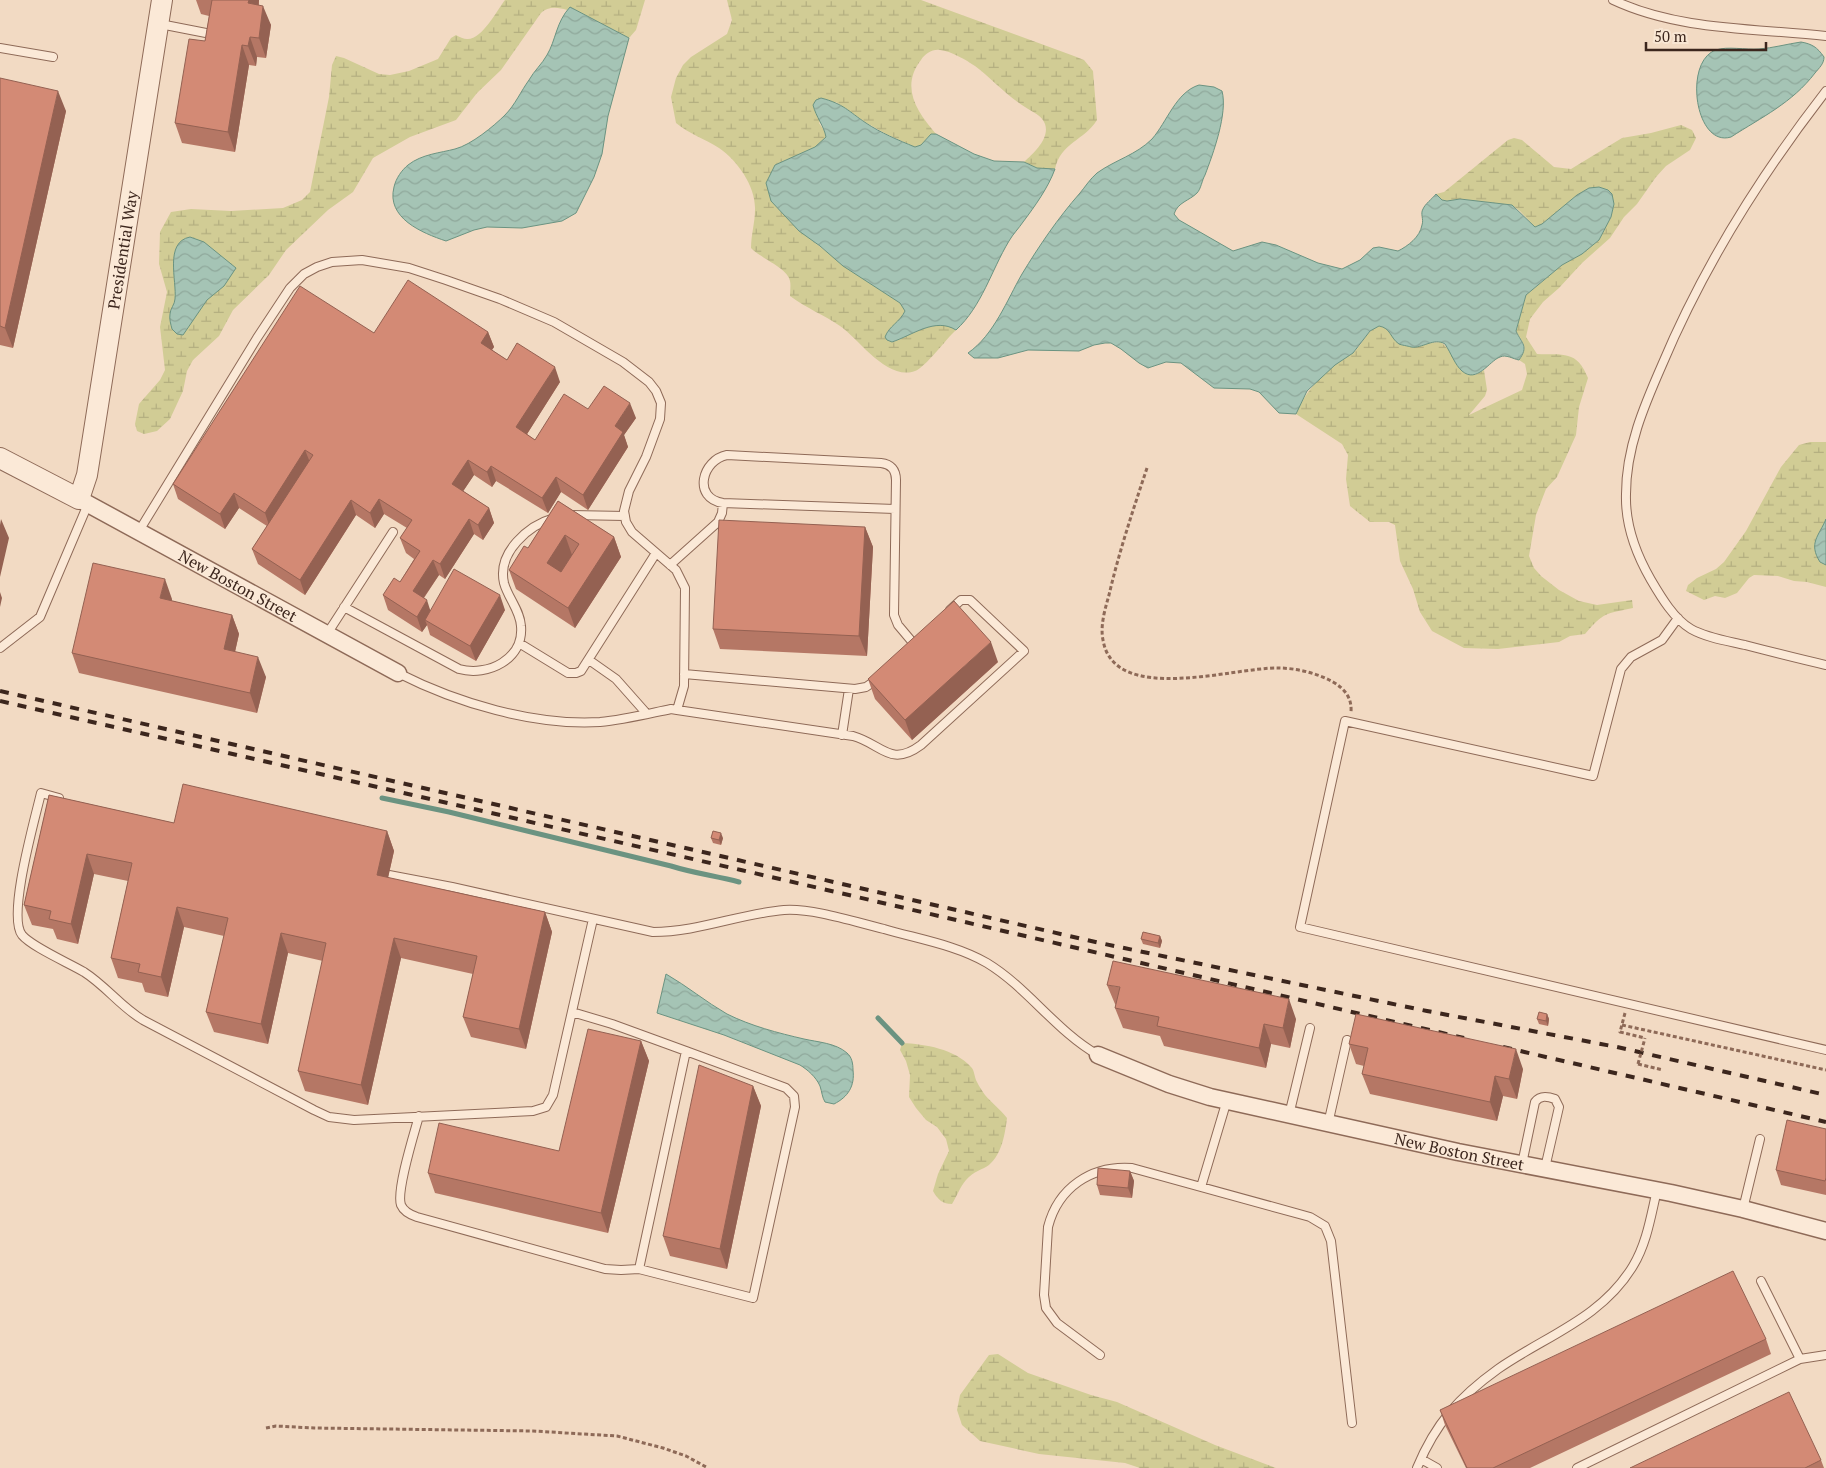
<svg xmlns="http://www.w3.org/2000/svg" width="1826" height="1468" font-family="'PT Serif',serif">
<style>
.wetland{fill:url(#wetland-marsh)}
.water{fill:url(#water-waves);stroke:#6b9381}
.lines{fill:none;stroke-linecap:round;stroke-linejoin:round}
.stream{stroke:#6b9381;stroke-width:5}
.service-casing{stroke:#8e6a58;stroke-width:10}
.minor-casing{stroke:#8e6a58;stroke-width:19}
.tertiary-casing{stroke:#8e6a58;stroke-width:22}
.path{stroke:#8e6a58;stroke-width:3;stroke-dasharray:4 2.5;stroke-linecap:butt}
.service{stroke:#fbe9d7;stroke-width:8}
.minor{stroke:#fbe9d7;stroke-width:16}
.tertiary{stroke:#fbe9d7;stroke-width:20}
.rail{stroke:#3c261d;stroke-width:4;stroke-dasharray:9 9;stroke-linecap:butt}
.path-bridge{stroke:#8e6a58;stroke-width:3;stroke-dasharray:4 2.5;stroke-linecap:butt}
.wall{fill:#b57765}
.shaded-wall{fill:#946152}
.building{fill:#d38a75;stroke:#946152;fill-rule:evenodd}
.labels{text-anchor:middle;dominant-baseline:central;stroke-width:5;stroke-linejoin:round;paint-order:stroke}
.street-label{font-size:16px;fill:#3c261d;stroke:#f8e6d3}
</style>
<defs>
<pattern id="wetland-marsh" width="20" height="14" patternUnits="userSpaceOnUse" patternTransform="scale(1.25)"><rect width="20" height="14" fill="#d1cc95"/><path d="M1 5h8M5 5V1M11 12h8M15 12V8" fill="none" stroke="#b4af80"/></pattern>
<pattern id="water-waves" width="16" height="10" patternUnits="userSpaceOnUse" patternTransform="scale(1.25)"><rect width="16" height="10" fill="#a5c4b5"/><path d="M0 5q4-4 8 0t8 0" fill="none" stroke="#8fa89b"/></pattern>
</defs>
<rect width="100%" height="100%" fill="#f2dac3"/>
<path class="wetland" d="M505,0H645L636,30L629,38L570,7L567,10C558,7 548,6 541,13L501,70L477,93L456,120L410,137L373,158L353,192L328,210L286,250L269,275L233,310L219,336L193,360L187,371L183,391L170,419L157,431L144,434L137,431L135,424L139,404L160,380L165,370L160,327L167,292L159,264L160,232L171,212L191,209L231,211L283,208L302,200L310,192L329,97L332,65L336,56L344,58L379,74L390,75L409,71L438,59L451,38L456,35C459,37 464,39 467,39C482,40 497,10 505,0Z
M727,0H921L1074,56L1084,60L1093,71L1097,120C1084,141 1061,142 1055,169L1037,168L1024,162C1034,153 1050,138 1045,124C1042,115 1032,112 1025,107C1006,95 992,79 975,66C966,60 951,51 940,50C932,49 925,54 921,60C900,87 917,112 936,134H931L921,145L915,147L886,134L865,122L836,102L819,123L825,132L826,137C815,152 792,157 775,165L771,201C809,243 853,272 900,303L905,311L900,319L887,332V340L892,342C913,335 935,317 956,330C946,339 925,368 915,371C887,381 860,340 840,326C824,315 806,308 790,296C790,292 791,285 790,281C788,268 760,258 751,248C751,235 755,222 755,210C756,187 738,161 719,148C705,139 689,134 676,123L671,97L676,78L683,65L691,57L727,34L732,20Z
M1681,125L1692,130L1696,138L1690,150L1666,166L1656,177L1637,204L1624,217L1610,238L1582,263L1559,288L1543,302L1530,319L1526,337L1537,354C1563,355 1577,350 1588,378L1579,407L1576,435L1557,477L1546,489L1536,515L1529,556L1534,568L1541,576L1559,590L1579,601L1597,605L1632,600L1633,608C1605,614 1604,612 1585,634L1570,636L1559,642L1498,649L1464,648L1432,631L1420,612L1413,589L1400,561L1395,525L1389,522H1370L1350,506L1346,479L1348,455L1342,444L1296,414C1304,394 1319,377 1336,364C1342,359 1350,356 1355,351C1363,343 1368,329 1379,326L1384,327L1394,337L1413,347L1426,343L1441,342L1475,375L1484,370L1487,390L1485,396L1469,415L1522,390L1527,374L1525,364L1519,360C1529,346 1523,344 1516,331L1526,295L1562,265L1582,254L1599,240L1611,217L1614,204L1589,188L1577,195L1542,224L1535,227L1520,211L1512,205L1460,199L1447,201L1442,200L1436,194L1444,192L1508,140L1514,138L1522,140L1554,167L1571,169L1622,138L1651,133Z
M1810,442H1826V587L1807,582L1794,581L1778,576L1754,575L1749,578L1737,593L1725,598L1715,596L1704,600L1686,591L1688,585L1697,578L1716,569L1724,562L1746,531L1781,467L1799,445Z
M902,1043C925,1044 955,1049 971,1067C975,1071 974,1077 977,1082C979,1086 982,1091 985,1095C992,1103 1000,1109 1007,1118C1005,1134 1002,1154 989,1165C982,1170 974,1171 966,1180C960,1187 957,1196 952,1204C943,1204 938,1200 933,1191L938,1174L949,1151L946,1139L937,1127L926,1120L916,1108L909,1097L910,1075L906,1061L900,1050Z
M998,1354L1028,1373L1091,1395L1117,1402L1215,1445L1276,1468H1140L1125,1463L1039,1454L980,1441L962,1425L957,1410L960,1395L989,1355Z"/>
<path class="water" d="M570,7L629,38L608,116L602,154L594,177L576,213L562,221L522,228L487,227L474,230L446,241C422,233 386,218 394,187C396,178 402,170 408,165C422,154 440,153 455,149C471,145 494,126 505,115C515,105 521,91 529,80C534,71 542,64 547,55C556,40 556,22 570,7Z
M1801,42C1812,44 1817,47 1824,57C1824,64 1819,68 1815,73C1792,103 1762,117 1731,137C1695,148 1683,61 1716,50C1727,46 1746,50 1759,49C1773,48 1787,44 1801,42Z
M1199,85L1214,87L1222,91C1228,113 1213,154 1205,175C1202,180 1201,189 1197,193C1189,201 1178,202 1174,214L1179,220L1233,251L1262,242L1276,245L1318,263L1342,269L1360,260L1373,248L1379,247L1398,251C1408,246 1420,237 1422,225C1424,219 1420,214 1423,209C1425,204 1432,199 1436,194L1442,200L1447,201L1460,199L1512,205L1535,227L1542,224L1577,195L1589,188L1599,187L1608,190L1612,194L1614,204L1611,217L1599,240L1582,254L1562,265L1526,295L1516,331C1522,344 1529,346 1519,360C1513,359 1506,354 1500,357C1489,361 1477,384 1462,371C1455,365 1451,353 1445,344C1434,337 1422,349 1411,347C1408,346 1401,345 1399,344C1390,338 1391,328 1379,326L1370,331L1353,353L1335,365L1307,391L1296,414L1279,413L1259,392L1250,389L1214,388L1181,363L1166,362L1148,368L1139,363L1121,349L1111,343H1105L1094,345L1079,351L1028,350L998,358H974L968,353C994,335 1007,300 1022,274C1039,246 1058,218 1080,193C1085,187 1090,179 1097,173C1115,160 1136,155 1152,139C1167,122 1176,92 1199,85Z
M821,98C844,104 848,111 866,123C881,133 898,140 915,147L921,145L931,134H936L974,154L994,161L1024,162L1037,168L1055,169C1048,188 1035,206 1023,222C1019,228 1013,234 1009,241C991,271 982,306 956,330C935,317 913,335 892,342L887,340L885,337C889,326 900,322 905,311L900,303L843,266L820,246L799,231L771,201L766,183L775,165L815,147L826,137C824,126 816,117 813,105L816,100Z
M190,237L204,242L236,268L224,286L207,300L183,335L177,334L172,329C171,325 169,319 170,314C170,309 175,304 175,299C177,281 164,242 190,237Z
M1826,519V565L1820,562C1808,543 1819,536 1826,519Z
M666,974C687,986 706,1002 727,1014C751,1026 778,1033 804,1039C817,1042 836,1043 847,1053C852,1057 853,1064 853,1070C855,1086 848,1097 834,1104L825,1102C822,1097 822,1092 820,1086C816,1077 808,1070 800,1065L724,1035L657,1013Z"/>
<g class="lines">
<path class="stream" d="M382,798L449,812L671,866C693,873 716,876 739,882
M878,1018L902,1043"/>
<g class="service-casing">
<path id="service" d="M1613,0C1679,31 1755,28 1826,36
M160,24L206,33
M0,48L53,57
M1826,91C1760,176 1704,265 1662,365C1644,406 1626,448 1626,494C1625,525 1636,554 1651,580C1661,597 1674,619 1691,629C1707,638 1728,641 1745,645C1772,652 1799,659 1826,665
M895,509L723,503C692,498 702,460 727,455L881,463C891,464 896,470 896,480L894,615L898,625L914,644
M571,515L625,516
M139,531L257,338L290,288L304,274L317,267L332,262L362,260L409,268L446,280L500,299L554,322L623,362L649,382L656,391L661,403L660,419L646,457L629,491L624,511L626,522L632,532L676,570L685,588L684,686L677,710
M670,565L718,522L722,513L723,503
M344,607L459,669C488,677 524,659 521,626C520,610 508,598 504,583C497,552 529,525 554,518
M1678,618L1662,640L1631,657L1621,669L1593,776L1345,721L1300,927L1826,1050
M327,634L393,532
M519,643L568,673H576L581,671L656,553
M0,648L40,617L88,504
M589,660L616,679L647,714
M398,673C457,703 534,726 600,722C624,720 647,714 671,709L677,710L853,736C882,744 890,768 921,745L1024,651L970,600H961L950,610
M684,674L855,689L866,687L876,680
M842,735L849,689
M59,798L41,793C35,819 7,916 22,935C32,947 69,963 84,972C106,986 121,1007 143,1020L314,1110L329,1117L354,1120L533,1111L546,1107L553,1095L593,919
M389,875L452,887L653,932C698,932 739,914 784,910C813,908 855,922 884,929C918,939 956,945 987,963C1028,988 1056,1031 1098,1055
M1289,1115L1310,1028
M419,1116C414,1134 396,1191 401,1205C404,1212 411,1215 417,1217L605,1269L621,1270L639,1269L686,1051L612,1024L572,1012
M1328,1124L1347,1040
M1522,1164L1535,1102C1540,1095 1547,1096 1555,1099L1559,1107L1545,1168
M1201,1187L1227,1100
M1743,1209L1760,1139
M639,1269L753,1298L795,1107L794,1096L786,1088L686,1051
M1761,1281L1800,1359L1826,1355
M1100,1355L1057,1323L1046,1308L1044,1295L1048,1227C1058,1188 1091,1165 1132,1168L1310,1217L1325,1226L1331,1241L1352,1423
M1421,1459L1437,1468
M1417,1468C1435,1424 1459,1397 1498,1369C1545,1336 1601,1319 1633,1266C1647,1243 1651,1215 1657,1190
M1577,1468L1800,1359"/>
</g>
<g class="minor-casing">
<g id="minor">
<path id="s1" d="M79,499L398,673"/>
<path id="s2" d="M1098,1055L1169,1084L1210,1097L1458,1152L1671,1193L1743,1209L1826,1231"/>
</g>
</g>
<g class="tertiary-casing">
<g id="tertiary">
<path id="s3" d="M0,458L79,499L87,475L162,0"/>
</g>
</g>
<path class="path" d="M1147,468C1133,510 1119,552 1109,595C1105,609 1100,626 1103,640C1114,706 1234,667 1278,668C1296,668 1317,673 1333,682C1345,689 1352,698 1351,712
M1625,1013L1620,1032L1645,1038
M1622,1025L1826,1070
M1638,1064L1663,1070
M266,1428L276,1426L314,1428L533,1431L617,1436L663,1448L686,1456L708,1468"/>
<use href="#service" class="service"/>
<use href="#minor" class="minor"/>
<use href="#tertiary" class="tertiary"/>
<path class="rail" d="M0,691L1100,943L1427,1011L1617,1047L1826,1095
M0,701L741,870L1464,1038
M1503,1047L1826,1122"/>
<path class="path-bridge" d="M1638,1064L1645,1038"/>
</g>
<path class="wall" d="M196,0H259V5L271,25L266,58L257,57L256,66L249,65L235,152L182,143L175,123L205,41L209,16L201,14Z
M0,78L66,111L13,348L0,345Z
M488,332L494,347L492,350L507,360L560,382L527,434L535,440L588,409L636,418L624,435L628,447L588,510L561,492L548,513L496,481L492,487L474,475L463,491L489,508L494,523L483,540L474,534L445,579L439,575L424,598L430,610H505L476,661L430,635L427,625L422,632L388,610L383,595L400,582L414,559L406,553L400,538L407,528L384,514L375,528L356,515L305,595L258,564L252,549L267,526L239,508L225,529L178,499L173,484L374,333Z
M558,501L614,537L621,557L575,628L516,589L509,570L528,548Z
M865,527L873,547L867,656L720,649L713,629Z
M172,599V601L232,615L239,634L235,652L266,677L257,713L79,673L72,653Z
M998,662L912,740L875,699L868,679Z
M49,795L174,823L387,831L394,851L388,878L545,912L552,932L526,1049L471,1037L463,1017L473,974L401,958L368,1105L305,1091L298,1071L323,961L288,953L268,1044L214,1032L206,1012L224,936L184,927L168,997L145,992L142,983L118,978L111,958L128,881L94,874L78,944L57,939L53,929L32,925L24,905Z
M711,838H723L721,845L713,843Z
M1160,936L1162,941L1160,948L1143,944L1141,939Z
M1107,985L1296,1019L1290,1048L1271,1044L1266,1068L1164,1046L1160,1036L1123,1028L1115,1008L1116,1005L1115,1004Z
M1547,1014L1549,1019L1548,1026L1539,1024L1537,1019Z
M641,1041L649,1061L608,1233L435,1193L428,1173L559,1151Z
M1349,1044L1523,1069L1517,1099L1503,1096L1497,1121L1370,1094L1362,1074L1364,1066L1356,1064Z
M753,1086L761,1106L727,1269L670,1256L663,1236Z
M1826,1129V1195L1781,1185L1776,1170Z
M1130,1171L1134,1181L1132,1198L1100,1195L1097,1185Z
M1766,1339L1771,1354L1530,1468H1466L1445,1425L1440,1410Z
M1821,1460L1824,1468H1630Z"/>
<path class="shaded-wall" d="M249,0H259L256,23L248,3Z
M263,6L271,25L266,58L259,38Z
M250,37L257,57L256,66L248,46Z
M242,45L249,65L235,152L228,132Z
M58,91L66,111L13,348L5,328Z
M488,332L494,347L486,358L481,343Z
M555,367L560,382L522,442L516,427Z
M630,403L636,418L624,435L628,447L588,510L583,495L615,426Z
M305,450L311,465L270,528L265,513Z
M468,460L474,475L458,499L452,484Z
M491,466L496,481L492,487L487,472Z
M556,477L561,492L548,513L542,498Z
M234,493L239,508L225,529L220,514Z
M379,499L384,514L375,528L370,513Z
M351,500L356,515L305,595L300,580Z
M489,508L494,523L483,540L478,525Z
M1,519L9,538L0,577V525Z
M469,519L474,534L445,579L440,564Z
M865,527L873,547L867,656L859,636Z
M565,535L572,555L554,583L547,563Z
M614,537L621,557L575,628L568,608Z
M433,560L439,575L418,606L413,591Z
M165,579L172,599L168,618L160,598Z
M0,592L2,598L0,607Z
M500,595L505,610L476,661L470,646Z
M427,600L432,616L425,620L427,625L422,632L417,617Z
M232,615L239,634L231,669L224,649Z
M991,642L998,662L912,740L905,720Z
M258,657L266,677L257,713L250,693Z
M387,831L394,851L384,895L377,875Z
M721,833L723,838L721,845L719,840Z
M87,854L94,874L78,944L71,924Z
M177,907L184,927L168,997L161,977Z
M545,912L552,932L526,1049L519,1029Z
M281,933L288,953L268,1044L261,1024Z
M1160,936L1162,941L1160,948L1158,943Z
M394,938L401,958L368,1105L361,1085Z
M1289,999L1296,1019L1290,1048L1283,1028Z
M1547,1014L1549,1019L1548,1026L1546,1021Z
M1264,1024L1271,1044L1266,1068L1259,1048Z
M641,1041L649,1061L608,1233L601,1213Z
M1516,1049L1523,1069L1517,1099L1509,1079Z
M1495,1076L1503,1096L1497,1121L1490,1102Z
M753,1086L761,1106L727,1269L720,1249Z
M1130,1171L1134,1181L1132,1198L1128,1188Z"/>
<path class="building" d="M212,0H249L248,3L263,6L259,38L250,37L248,46L242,45L228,132L175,123L189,39L205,41Z
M0,78L58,91L5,328L0,326Z
M408,280L488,332L481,343L507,360L517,343L555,367L516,427L535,440L564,394L588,409L604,386L630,403L615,426L623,432L583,495L556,477L542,498L491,466L487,472L468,460L452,484L489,508L478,525L469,519L440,564L433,560L413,591L427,600L417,617L383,595L394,578L400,582L420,551L400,538L412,520L379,499L370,513L351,500L300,580L252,549L313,455L305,450L265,513L234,493L220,514L173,484L300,286L374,333Z
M558,501L614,537L568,608L509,570L524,546L528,548ZM565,535L579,544L561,572L547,563Z
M719,520L865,527L859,636L713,629Z
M93,563L165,579L160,598L232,615L224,649L258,657L250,693L72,653Z
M454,569L500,595L470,646L425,620Z
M954,601L991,642L905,720L868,679Z
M183,784L387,831L377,875L545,912L519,1029L463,1017L477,956L394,938L361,1085L298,1071L326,943L281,933L261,1024L206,1012L228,918L177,907L161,977L138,972L140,964L111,958L132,863L87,854L71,924L49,919L51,911L24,905L49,795L174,823Z
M713,831L721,833L719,840L711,838Z
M1143,932L1160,936L1158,943L1141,939Z
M1113,961L1289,999L1283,1028L1264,1024L1259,1048L1157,1026L1159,1017L1115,1008L1120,987L1107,985Z
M1539,1012L1547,1014L1546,1021L1537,1019Z
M1356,1014L1516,1049L1509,1079L1495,1076L1490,1102L1362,1074L1368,1048L1349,1044Z
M588,1029L641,1041L601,1213L428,1173L439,1123L559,1151Z
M699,1065L753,1086L720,1249L663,1236Z
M1787,1120L1826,1129V1178L1825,1181L1776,1170Z
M1098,1168L1130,1171L1128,1188L1097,1185Z
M1733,1271L1766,1339L1493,1468H1467L1440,1410Z
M1789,1392L1821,1460L1805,1468H1630Z"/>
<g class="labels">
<g class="street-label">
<text stroke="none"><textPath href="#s3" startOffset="342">Presidential Way</textPath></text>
<text stroke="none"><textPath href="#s1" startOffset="181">New Boston Street</textPath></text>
<text stroke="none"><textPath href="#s2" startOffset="375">New Boston Street</textPath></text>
</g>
</g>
<path d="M1646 42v8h120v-8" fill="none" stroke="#3c261d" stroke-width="2.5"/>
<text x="1654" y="42" font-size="15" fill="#3c261d" stroke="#f8e6d3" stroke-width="4" paint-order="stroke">50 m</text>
</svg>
